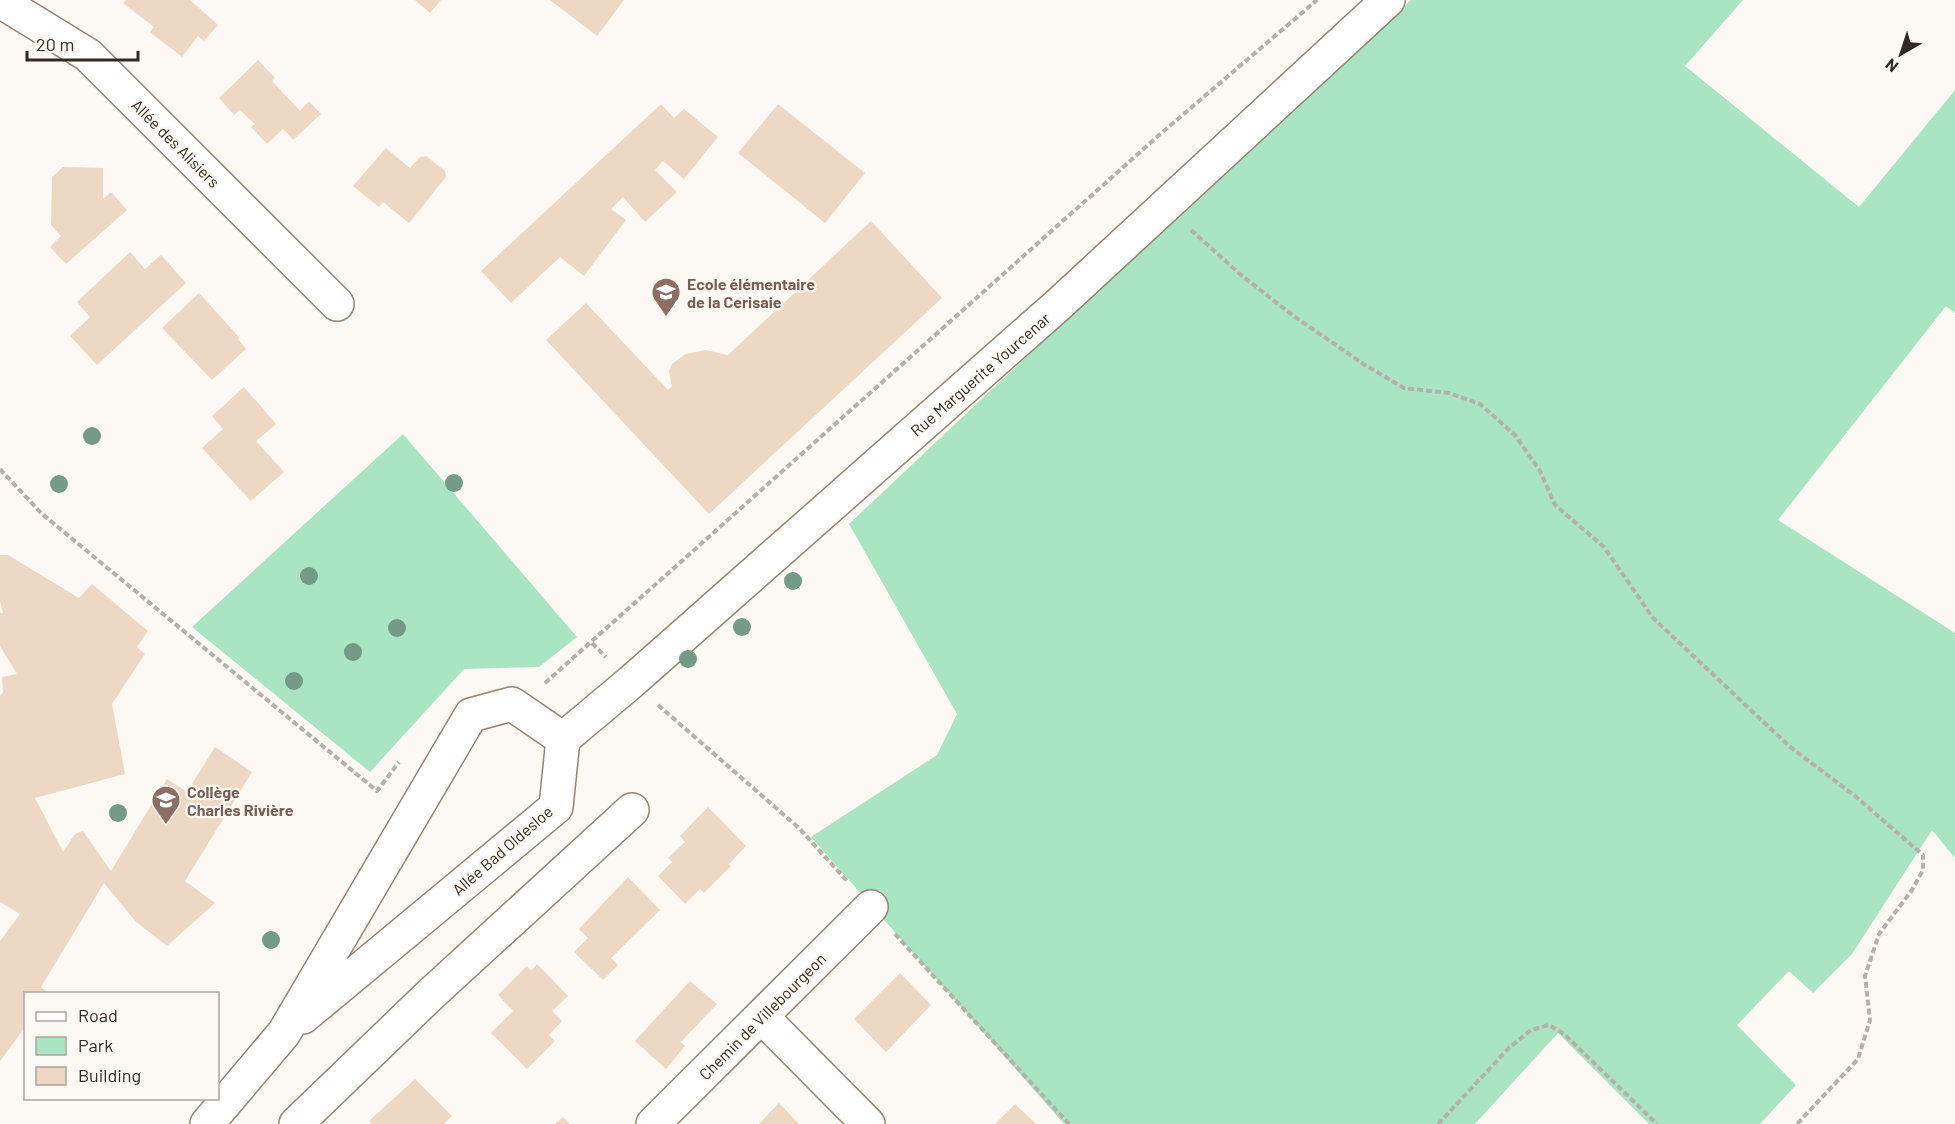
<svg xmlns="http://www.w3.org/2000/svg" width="1955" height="1124" font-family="Barlow,sans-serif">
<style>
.green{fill:#a9e5c3}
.building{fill:#edd9c3}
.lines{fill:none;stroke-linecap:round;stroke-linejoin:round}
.minor-casing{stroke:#968470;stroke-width:36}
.path{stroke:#b6b0aa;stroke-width:4;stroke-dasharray:6 3;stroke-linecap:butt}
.minor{stroke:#fff;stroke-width:33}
.tree{fill:#749a88}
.labels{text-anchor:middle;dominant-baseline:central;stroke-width:4.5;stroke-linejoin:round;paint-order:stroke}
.street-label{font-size:16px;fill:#322a22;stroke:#fcf8f3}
.education-label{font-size:16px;font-weight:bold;fill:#785e54;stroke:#fcf8f3;text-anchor:start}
</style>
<rect width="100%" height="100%" fill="#fcf8f3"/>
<path class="green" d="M1411,0H1743L1685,66L1859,207L1955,90V313L1946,306L1778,520L1955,633V858L1932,830L1852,954L1813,993L1789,971L1737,1025L1796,1085L1760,1124H1649L1558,1033L1475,1124H1064L811,837L937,755L957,714L849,524L1112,276Z
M403,434L577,637L539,667L464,669L370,772L192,627Z"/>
<path class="building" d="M126,0H190L218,25L204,41L198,36L182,57L150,32L154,27L123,3Z
M415,0H441L430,13Z
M550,0H624L597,36Z
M258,60L275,78L272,81L300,111L309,101L321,114L293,140L283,129L267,144L251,127L255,124L240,110L234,115L219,98Z
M661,104L674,118L684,109L718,137L684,179L663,161L655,170L677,192L645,222L623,197L611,209L626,220L584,276L560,257L511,303L481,271Z
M778,104L865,173L825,223L738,153Z
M386,148L410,168L420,157L426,156L445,171L446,177L409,223L383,202L379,207L353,186Z
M63,167L103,168V199L111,192L127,210L66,264L50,247L61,236L51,225L52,177Z
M871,221L942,298L709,514L546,340L586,303L668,390L672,386L669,371L672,364L686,354L705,350L728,355Z
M130,252L145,269L161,255L186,283L97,365L70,336L90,317L77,302Z
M199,293L239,337L238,339L246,349L212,380L162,328Z
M244,387L276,424L256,441L284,472L251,501L202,448L223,429L212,416Z
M0,555H8L79,598L92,584L148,631L137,647L145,654L112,704L125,774L35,798L63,852L75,834L83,831L111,871L167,779L187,792L215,747L252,772L185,881L215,903L167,946L136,922L104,883L41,987L49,994H26V1026L0,1061V941L20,914L0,902V696L3,692L2,677L17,674L0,646V613H3L0,601Z
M708,807L746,846L729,864L731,866L704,893L700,889L685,904L658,876L672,862L668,858L685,842L680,836Z
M628,877L660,910L611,958L618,965L603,980L574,952L588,938L579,929Z
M537,964L568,996L552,1011L562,1021L549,1035L555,1041L527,1069L491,1033L513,1011L498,995L527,966L531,971Z
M900,973L931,1005L886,1052L854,1019Z
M690,981L717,1004L681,1042L685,1046L666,1069L635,1041Z
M415,1079L452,1116L444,1124H372L369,1121Z
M779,1103L799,1124H759Z
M1015,1104L1036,1124H995Z
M563,1117L570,1124H555Z"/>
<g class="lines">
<g class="minor-casing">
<path id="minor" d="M0,1L88,55L337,304
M563,739L631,682L1058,305L1388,0
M303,1017L556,807L563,739
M762,1017L868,1124
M207,1124L284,1033L471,715L512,704L563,739
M296,1124L431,994L632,810
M653,1124L871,907"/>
</g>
<path class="path" d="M1191,230L1241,275L1295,317L1365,365L1404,388L1449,393L1480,404L1515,435L1540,471L1555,505L1604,547L1653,618L1789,746L1855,796L1923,855V870L1912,890L1879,934L1865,976L1870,1020L1858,1059L1797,1124
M0,469L41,513L377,791L399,762
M592,643L606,657
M545,683L1158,136L1317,0
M658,705L799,828L848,882
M895,934L1069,1124
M1438,1124L1509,1048L1531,1030L1549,1025L1564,1034L1657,1124"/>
<use href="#minor" class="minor"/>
</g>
<g class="tree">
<circle cx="92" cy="436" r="9"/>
<circle cx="454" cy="483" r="9"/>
<circle cx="59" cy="484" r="9"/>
<circle cx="309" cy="576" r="9"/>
<circle cx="793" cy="581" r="9"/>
<circle cx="742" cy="627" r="9"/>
<circle cx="397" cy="628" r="9"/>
<circle cx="353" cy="652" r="9"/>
<circle cx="688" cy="659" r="9"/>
<circle cx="294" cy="681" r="9"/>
<circle cx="118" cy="813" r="9"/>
<circle cx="271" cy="940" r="9"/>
</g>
<defs>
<g id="school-pin" transform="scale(1.5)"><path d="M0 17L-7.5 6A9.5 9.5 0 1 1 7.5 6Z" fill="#8d6e63" stroke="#fcf8f3"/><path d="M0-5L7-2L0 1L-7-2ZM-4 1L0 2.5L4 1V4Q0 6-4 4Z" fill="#fff"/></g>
</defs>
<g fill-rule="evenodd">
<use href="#school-pin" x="666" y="292"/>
<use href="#school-pin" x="166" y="800"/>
</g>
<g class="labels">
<g class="street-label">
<text transform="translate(176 143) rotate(45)">Allée des Alisiers</text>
<text transform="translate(980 374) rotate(-41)">Rue Marguerite Yourcenar</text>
<text transform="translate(502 850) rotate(-41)">Allée Bad Oldesloe</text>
<text transform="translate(762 1016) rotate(-45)">Chemin de Villebourgeon</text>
</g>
<g class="education-label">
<text x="687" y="283">Ecole élémentaire<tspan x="687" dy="18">de la Cerisaie</tspan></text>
<text x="187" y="791">Collège<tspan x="187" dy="18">Charles Rivière</tspan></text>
</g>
</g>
<rect x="24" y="992" width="195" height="108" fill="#fcf8f3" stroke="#aba69f" stroke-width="1.5"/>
<rect x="36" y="1012" width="30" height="9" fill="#ffffff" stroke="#aba69f" stroke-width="1.5"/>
<text x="78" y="1022" font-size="18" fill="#322a22">Road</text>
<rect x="36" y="1037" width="30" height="18" fill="#a9e5c3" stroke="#aba69f" stroke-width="1.5"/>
<text x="78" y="1052" font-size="18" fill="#322a22">Park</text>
<rect x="36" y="1067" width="30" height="18" fill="#edd9c3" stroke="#aba69f" stroke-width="1.5"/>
<text x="78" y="1082" font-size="18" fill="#322a22">Building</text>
<g transform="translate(1901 54) rotate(219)" stroke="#fcf8f3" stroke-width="4.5" paint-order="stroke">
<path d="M0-4.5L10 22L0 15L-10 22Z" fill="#322a22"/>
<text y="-9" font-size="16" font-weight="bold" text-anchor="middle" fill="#322a22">N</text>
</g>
<path d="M27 51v9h111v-9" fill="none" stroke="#322a22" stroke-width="3"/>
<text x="36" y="51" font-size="18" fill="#322a22" stroke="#fcf8f3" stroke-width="4.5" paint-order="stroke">20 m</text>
</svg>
